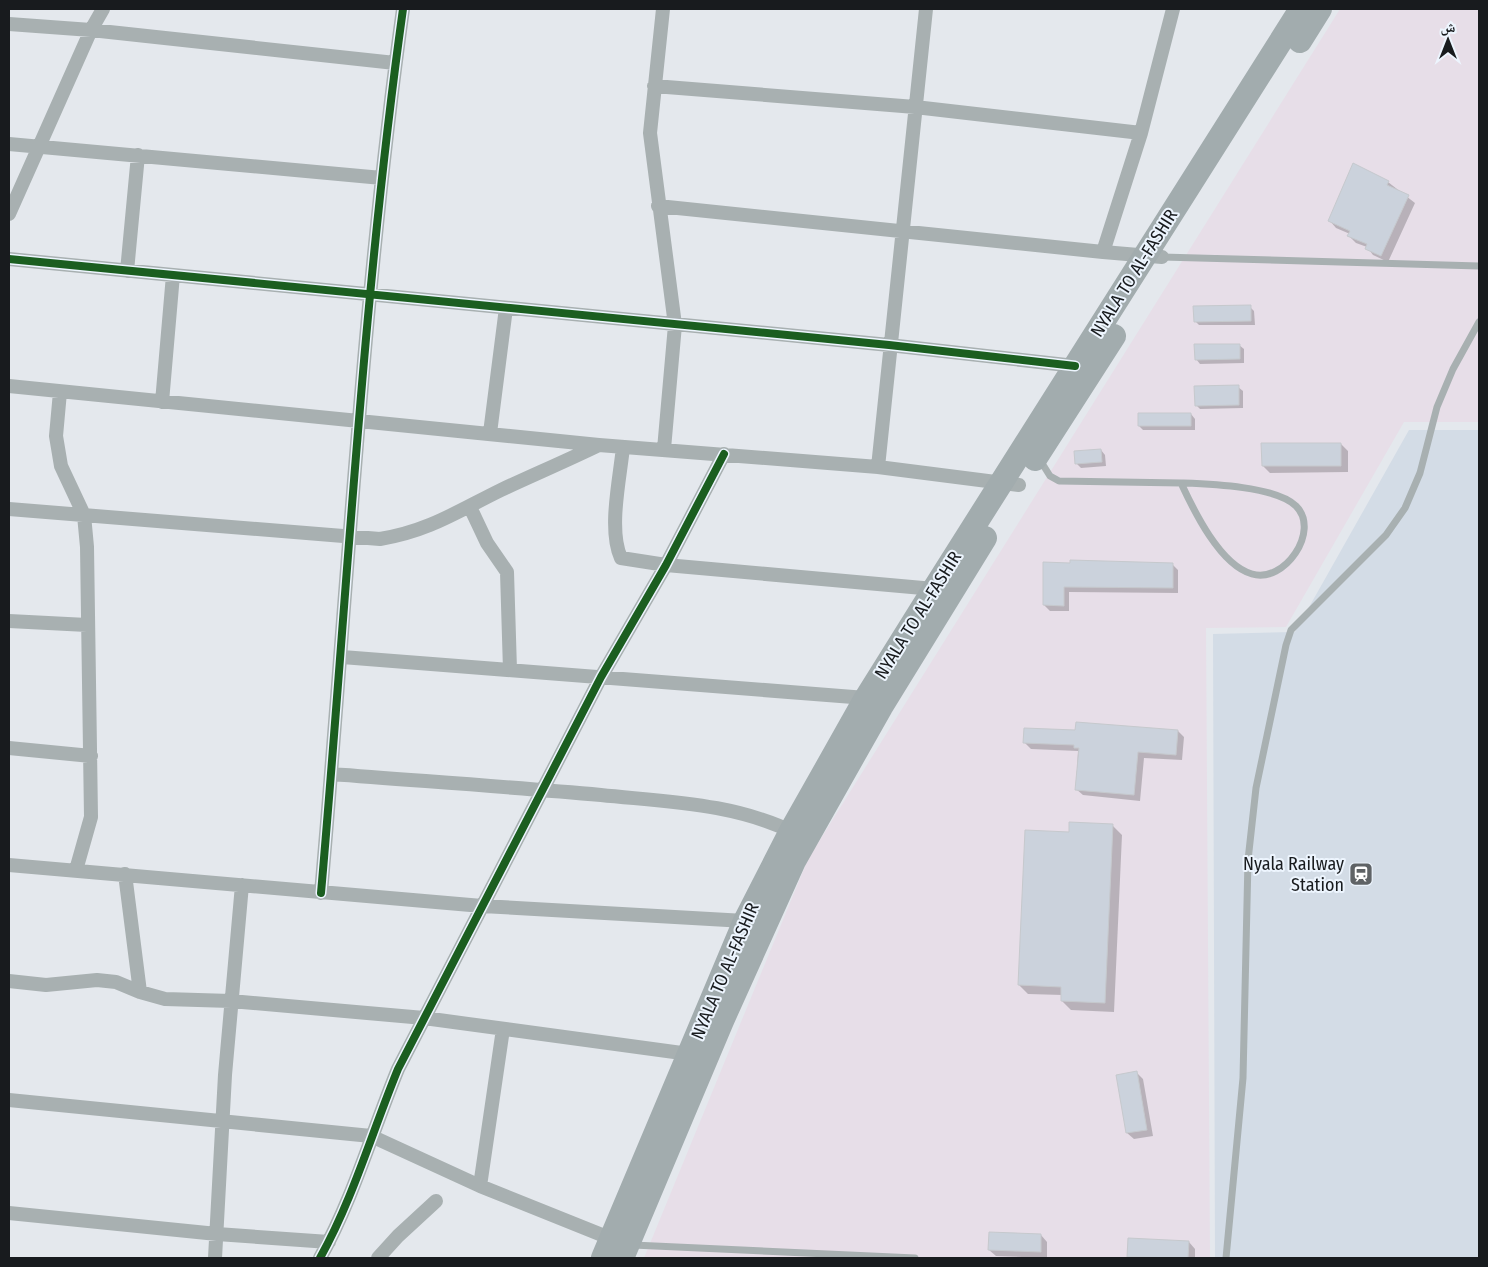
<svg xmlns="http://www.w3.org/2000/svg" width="1488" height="1267" font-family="'Fira Sans Condensed','Noto Naskh Arabic',sans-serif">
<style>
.industrial{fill:#e7dee8}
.built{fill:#d3dce6}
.shadow{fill:#0003}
.building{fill:#cbd2dc;stroke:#c6c9cd}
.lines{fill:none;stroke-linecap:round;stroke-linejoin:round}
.lane{stroke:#a8b0b1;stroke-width:7}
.street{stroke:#a8b0b1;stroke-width:14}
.highway{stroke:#a2acae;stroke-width:24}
.cycleway-casing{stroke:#edf5fe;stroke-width:11}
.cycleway{stroke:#1b5e20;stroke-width:8}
.labels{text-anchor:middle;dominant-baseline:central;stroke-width:4;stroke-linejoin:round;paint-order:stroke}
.street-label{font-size:18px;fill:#181b1e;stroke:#edf5fe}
.poi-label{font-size:18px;fill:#181b1e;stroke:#edf5fe;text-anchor:end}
</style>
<rect width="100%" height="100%" fill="#e4e8ed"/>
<path class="industrial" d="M1340,9H1479V422H1404L1286,627L1206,628L1210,1258H644L808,859Z"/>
<path class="built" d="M1409,430H1479V1258H1215L1213,634L1295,632Z"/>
<path class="shadow" d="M1388,182L1415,203L1388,262L1373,255L1367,247L1356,243L1349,236L1350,234L1336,228L1330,221Z
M1250,307L1254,311L1255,325H1199L1195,321Z
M1239,345L1244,349V363L1200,364L1196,359Z
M1238,387L1243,391V408L1200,409L1196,405Z
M1191,414L1195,419V430H1143L1139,426Z
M1341,444L1348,451V472L1270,473L1263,466Z
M1101,450L1105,455L1106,466L1081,468L1077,464Z
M1045,564H1172L1178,570V593L1069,592V611H1050L1044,605Z
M1077,731H1178L1184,737L1182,760L1144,758L1140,801L1083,795L1076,789L1078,751L1031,749L1024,742Z
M1113,826L1122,835L1114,1012L1071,1010L1062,1001V995L1028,994L1019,985L1070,834Z
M1136,1072L1143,1079L1153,1136L1134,1139L1127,1133Z
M1041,1235L1047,1242V1258L996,1256L989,1250Z
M1189,1242L1195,1249V1258L1128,1257Z"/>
<path class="building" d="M1353,163L1389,181L1387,185L1409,195L1381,256L1365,249L1367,244L1347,236L1350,231L1328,221Z
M1251,305V321L1194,322L1193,306Z
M1194,344H1240V359L1195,360Z
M1239,385V405L1195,406L1194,386Z
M1138,413H1191V426H1138Z
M1261,443H1341V466H1262Z
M1101,449L1102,462L1075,464L1074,451Z
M1070,560L1173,563V588L1064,587V606L1043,605V562L1070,563Z
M1076,722L1178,730L1176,755L1138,752L1134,795L1075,790L1079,748H1074V745L1023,743L1024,728L1075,730Z
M1069,822L1113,824L1105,1003L1061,1001V987L1018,985L1025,830L1069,832Z
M1137,1071L1147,1130L1126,1133L1116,1075Z
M989,1232L1041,1234V1252L988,1250Z
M1128,1238L1189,1241L1188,1258L1127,1257Z"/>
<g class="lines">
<path class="lane" d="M1162,257L1479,266
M1040,460L1050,476L1059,481L1181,483
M1181,483C1208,484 1276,486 1296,506C1321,531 1284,584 1252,574C1220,565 1194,511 1181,483Z
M633,1245L915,1258
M1226,1258L1243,1078L1248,860L1256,788L1286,645L1291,630L1386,535L1405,508L1420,473L1437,407L1453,369L1479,322"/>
<path class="street" d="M663,9L650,133L675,325L664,449
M9,24L91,30L395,63
M654,86L915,107L1141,133
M9,144L382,178
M658,206L1103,252
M9,214L91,30L103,9
M1162,257L1103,252L1141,133L1173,9
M9,259L889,345L1075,366
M127,271L138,155
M9,386L599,445L878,467L1019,485
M60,392L56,436L61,466L84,515L87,547L91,817L76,870
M162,402L173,275
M490,433L506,308
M623,447C620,478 608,530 621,558L666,565L934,589
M878,467L926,9
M470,507L487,543L507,572L510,670
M9,509L380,539C429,531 458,511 501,490C533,475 566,461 599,445
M9,621L87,625
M342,657L866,698
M9,748L91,756
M332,774C421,781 511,787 601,795C668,802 735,803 797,834
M9,865L482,906L745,921
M125,874L140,992
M321,893C347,598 362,302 403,9
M9,981L46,985L97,980L116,982L140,992L165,999L231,1001L424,1018L689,1054
M9,1100L371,1136L480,1186L617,1241
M480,1186L503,1029
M9,1213L217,1234L329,1242
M215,1258L225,1075L242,885
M320,1258C353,1199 372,1132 398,1069L601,677L666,565L724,454
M378,1258L398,1236L436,1201"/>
<path class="highway" d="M1300,41L1320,9
M1035,459L1114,336
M603,1258L745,921L791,831L866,698L934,589L1301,9
M622,1258L722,1021L794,861L881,707L985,538"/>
<g class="cycleway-casing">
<path id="cycleway" d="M9,259L889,345L1075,366
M321,893C347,598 362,302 403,9
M320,1258C353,1199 372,1132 398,1069L601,677L666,565L724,454"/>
</g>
<use href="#cycleway" class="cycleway"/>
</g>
<defs>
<g id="station-square" transform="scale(1.25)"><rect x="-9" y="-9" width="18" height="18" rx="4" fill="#5f6366" stroke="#edf5fe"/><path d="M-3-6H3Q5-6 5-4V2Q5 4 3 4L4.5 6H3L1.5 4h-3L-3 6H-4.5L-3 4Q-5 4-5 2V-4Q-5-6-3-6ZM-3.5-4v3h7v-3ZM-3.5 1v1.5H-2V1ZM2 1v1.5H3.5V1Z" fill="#fff"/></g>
</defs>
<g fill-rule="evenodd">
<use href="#station-square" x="1361" y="874"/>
</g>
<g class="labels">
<g class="street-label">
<text transform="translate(1134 273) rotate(-58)">NYALA TO AL-FASHIR</text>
<text transform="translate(918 615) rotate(-58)">NYALA TO AL-FASHIR</text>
<text transform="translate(725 971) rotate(-67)">NYALA TO AL-FASHIR</text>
</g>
<g class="poi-label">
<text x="1344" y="864">Nyala Railway<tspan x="1344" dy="21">Station</tspan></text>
</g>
</g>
<rect width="1488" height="1267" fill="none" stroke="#181b1e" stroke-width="20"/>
<g transform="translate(1448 40)" stroke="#edf5fe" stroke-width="4" paint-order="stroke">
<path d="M0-4L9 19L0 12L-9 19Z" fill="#181b1e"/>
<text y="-8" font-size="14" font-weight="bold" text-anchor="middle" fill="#181b1e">ش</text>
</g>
</svg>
